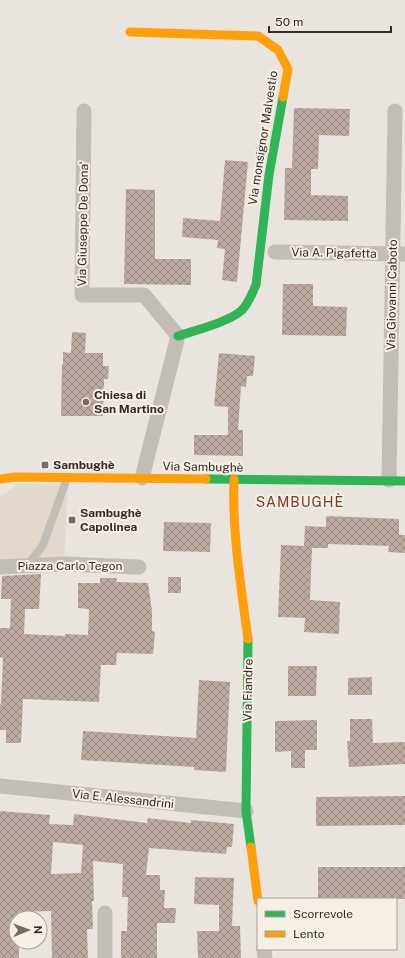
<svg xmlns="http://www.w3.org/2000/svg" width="405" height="958" font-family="'Public Sans',sans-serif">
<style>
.plaza{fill:#e3d8cc}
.building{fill:url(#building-cross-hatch);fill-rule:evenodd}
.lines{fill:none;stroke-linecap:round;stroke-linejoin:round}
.lane{stroke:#c3bdb8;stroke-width:8}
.street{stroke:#c3bdb8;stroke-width:15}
.fast{stroke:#30b455;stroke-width:9}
.slow{stroke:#ff9f0a;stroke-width:9}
.poi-dot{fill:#726c67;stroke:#f6efe6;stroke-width:1.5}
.labels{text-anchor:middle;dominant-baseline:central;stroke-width:4;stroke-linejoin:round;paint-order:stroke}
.street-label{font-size:12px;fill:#322b27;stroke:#f6efe6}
.poi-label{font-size:12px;font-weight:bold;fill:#322b27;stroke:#f6efe6;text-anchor:start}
.quarter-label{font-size:14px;letter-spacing:1px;fill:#783c29;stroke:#f6efe6}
</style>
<defs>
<pattern id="building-cross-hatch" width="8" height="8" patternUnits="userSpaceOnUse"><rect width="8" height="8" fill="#bcaaa2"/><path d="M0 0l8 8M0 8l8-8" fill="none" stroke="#998b84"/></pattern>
</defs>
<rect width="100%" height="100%" fill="#eae4de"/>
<path class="plaza" d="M19,484L68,485L64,564L0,567V496Z"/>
<path class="building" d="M294,108L350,109L349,136L319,135L318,169H311V195L348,196V221L284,220L285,168H292Z
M225,160L248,162L237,282L222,280L225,249L217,248L218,240L182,237L183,218L220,221Z
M126,189L155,190V259H191V285L124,284Z
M283,284H313V306L347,307L346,336L282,335Z
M72,332L86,333L85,353H103V366H109L108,379H104L103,416H61L62,364H63V352L71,353Z
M219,353L255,356L253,376H247L246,387L241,386L238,430H243V456L194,455V435H228V407L214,406Z
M326,516L399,519V535H405V553L388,552L389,546L328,544V548H312L310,600L340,602L339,634L304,632L305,618L278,617L281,545L304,546L305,526L326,527Z
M164,522L211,523L210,552L163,551Z
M41,574L39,609H25L24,634L65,636V634L88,635L89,609L78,608V583H100V578H117L116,582L148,583L152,611V631L155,632L153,654L117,653L116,665H101L99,702L23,699L21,743H6V730H0V704L1,705L3,658L0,657V628H10L11,599H1L2,576Z
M168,577H181V593H168Z
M288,666H317L316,696H288Z
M372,677V695H348V678Z
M199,680L230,682L226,772L194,770V767L81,760L83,731L196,738Z
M350,719H372L373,743L405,742V764L349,767L347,741H350Z
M317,720V750H305V768H291V751L275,752V721Z
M405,796V825L316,826V797Z
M0,811L50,815L49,824L73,825L74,814L147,823L148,818L191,823V820L234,824L232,847H227L226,854L149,848L146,875H160V890H165L164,908H176L175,923H157V958H121V931H127L128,897H122L123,864L93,861L94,901H92L93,929H87L88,958H52L51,911L19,912V918H16V942H19V958H0ZM53,842L83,845L81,873L51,874Z
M318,867H405V899H318Z
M195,877L234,878L232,926H240L241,958H198L197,931H219V905L194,904Z"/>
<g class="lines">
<path class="lane" d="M27,566L43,545L67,478"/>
<path class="street" d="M84,111L82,295H144L178,336L142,478
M275,252L405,254
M389,480L395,111
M0,567L64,564L139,567
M0,786L246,811
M264,949L265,958
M105,958V913"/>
<path class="fast" d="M178,336C196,330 229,322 242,310C249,303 252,293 256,285L269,175L283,97
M206,479L405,481
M248,639L246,811L251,847"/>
<path class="slow" d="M130,32L258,36L278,50L288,69L283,97
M0,479L15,477L206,479
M234,479C232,533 241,586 248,639
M251,847L258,901"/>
</g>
<g class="poi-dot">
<circle cx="86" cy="402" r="4"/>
<rect x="41" y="461" width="8" height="8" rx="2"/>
<rect x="68" y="516" width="8" height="8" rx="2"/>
</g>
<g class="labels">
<g class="street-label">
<text transform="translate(263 138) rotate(-81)">Via monsignor Malvestio</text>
<text transform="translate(83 224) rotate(-89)">Via Giuseppe De Dona'</text>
<text transform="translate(334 253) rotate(1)">Via A. Pigafetta</text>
<text transform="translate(392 295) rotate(-89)">Via Giovanni Caboto</text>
<text transform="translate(203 467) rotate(1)">Via Sambughè</text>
<text x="70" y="566">Piazza Carlo Tegon</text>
<text transform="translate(248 690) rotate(-89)">Via Fiandre</text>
<text transform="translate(123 799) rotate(6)">Via E. Alessandrini</text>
</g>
<g class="poi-label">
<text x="94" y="395">Chiesa di<tspan x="94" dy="14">San Martino</tspan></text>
<text x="53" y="465">Sambughè</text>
<text x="80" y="513">Sambughè<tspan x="80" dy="14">Capolinea</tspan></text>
</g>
<g class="quarter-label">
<text x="300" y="502">SAMBUGHÈ</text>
</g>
</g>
<rect x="257" y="898" width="140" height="52" fill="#f6efe6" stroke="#a8a19a"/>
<rect x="265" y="911" width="20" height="6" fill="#30b455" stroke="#a8a19a"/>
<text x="293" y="918" font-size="12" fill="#322b27">Scorrevole</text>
<rect x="265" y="931" width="20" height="6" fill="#ff9f0a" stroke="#a8a19a"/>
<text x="293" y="938" font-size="12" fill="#322b27">Lento</text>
<g transform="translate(28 930) rotate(89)"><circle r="19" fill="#f6efe6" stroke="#a8a19a"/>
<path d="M0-3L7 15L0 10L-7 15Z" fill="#726c67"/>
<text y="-6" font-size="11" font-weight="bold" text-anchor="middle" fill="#322b27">N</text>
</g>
<path d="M269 26v6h122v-6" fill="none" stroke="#322b27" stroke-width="2"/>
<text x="275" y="26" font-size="12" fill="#322b27" stroke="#f6efe6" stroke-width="3" paint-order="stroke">50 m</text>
</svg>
